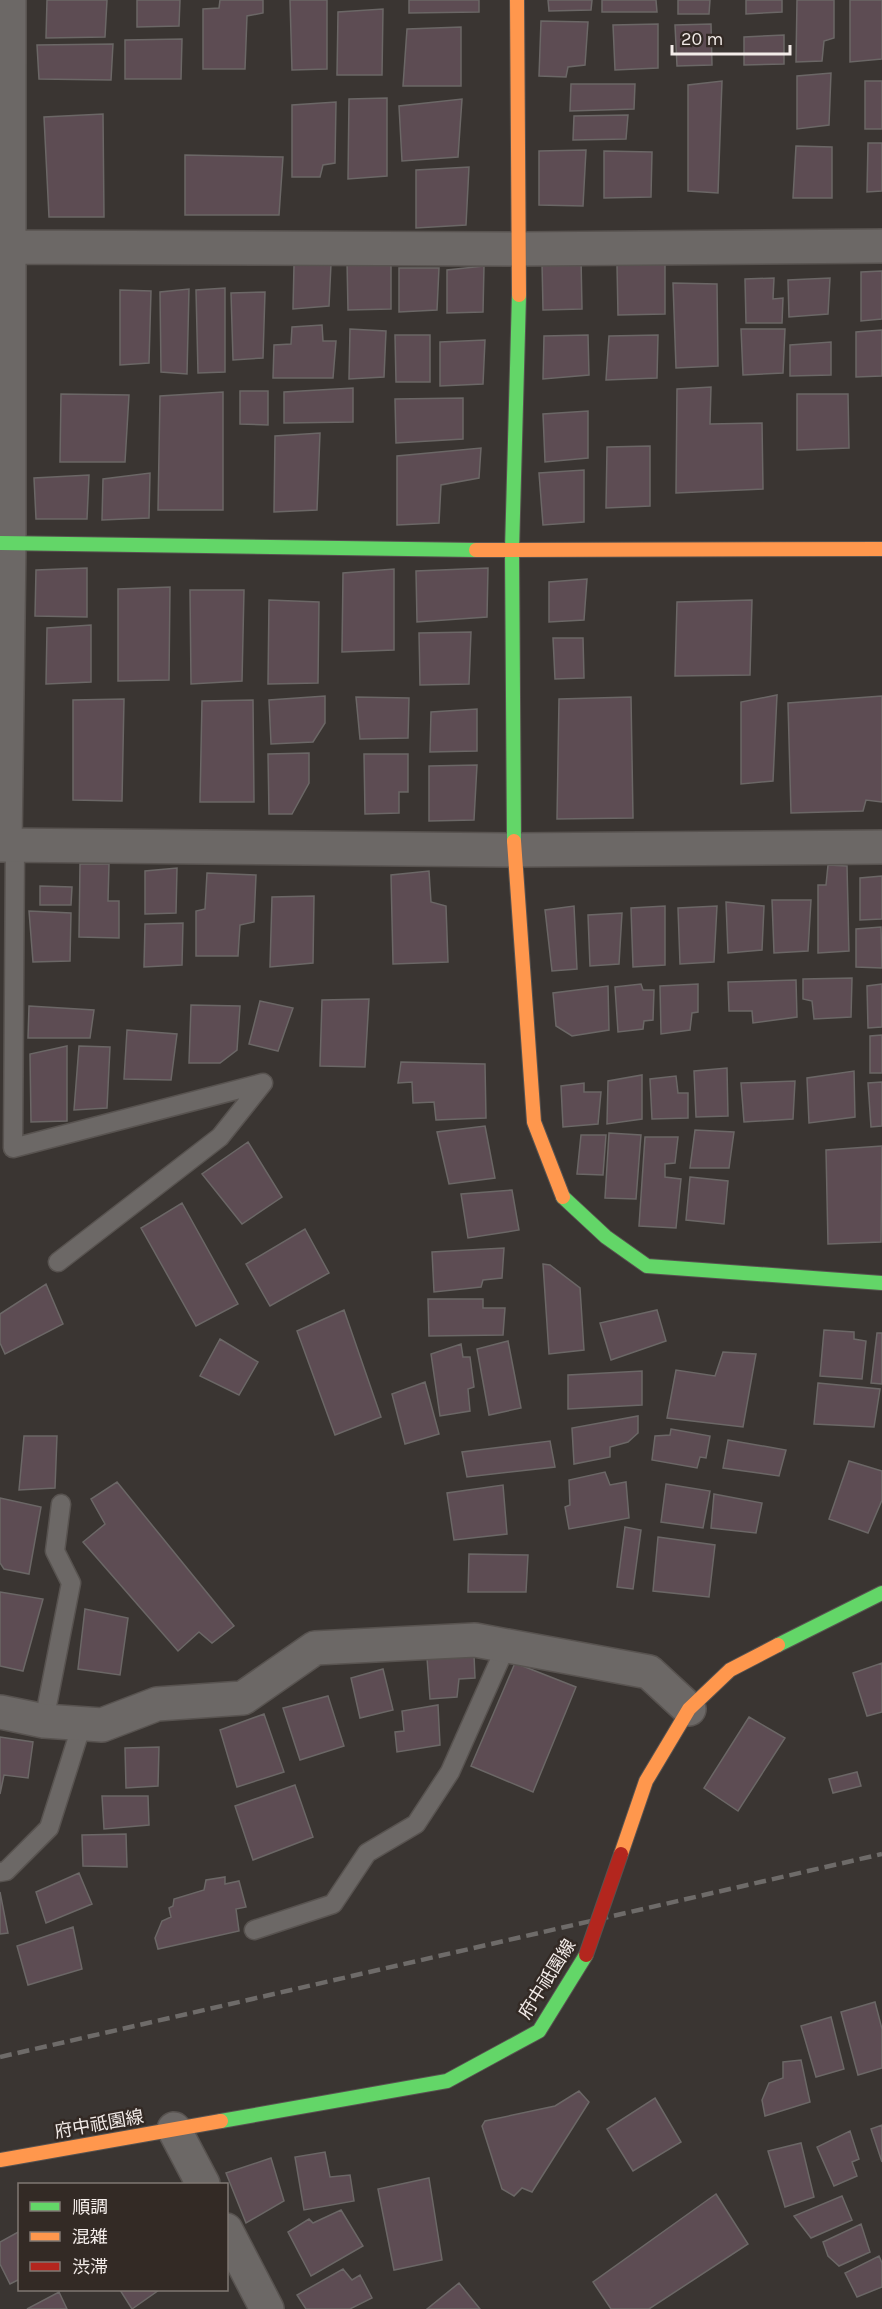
<svg xmlns="http://www.w3.org/2000/svg" width="882" height="2309" font-family="Karla,'Noto Sans JP',sans-serif">
<style>
.building{fill:#5d4c53;stroke:#6b6766;stroke-width:1.5}
.lines{fill:none;stroke-linecap:round;stroke-linejoin:round}
.lane-casing{stroke:#585350;stroke-width:21}
.street-casing{stroke:#585350;stroke-width:36}
.fast-casing{stroke:#585350;stroke-width:16}
.slow-casing{stroke:#585350;stroke-width:16}
.lane{stroke:#6c6866;stroke-width:18}
.street{stroke:#6c6866;stroke-width:33}
.fast{stroke:#63d668;stroke-width:14}
.slow{stroke:#ff974d;stroke-width:14}
.rail{stroke:#6e6b69;stroke-width:4.5;stroke-dasharray:12 6;stroke-linecap:butt}
.jam-bridge-casing{stroke:#585350;stroke-width:16;stroke-linecap:butt}
.jam-bridge{stroke:#b3261e;stroke-width:14}
.labels{text-anchor:middle;dominant-baseline:central;stroke-width:5;stroke-linejoin:round;paint-order:stroke}
.street-label{font-size:18px;fill:#f3ece9;stroke:#332a25}
</style>
<rect width="100%" height="100%" fill="#3a3532"/>
<path class="building" d="M47,0H107L105,37L46,38Z
M137,0H180L179,26L137,27Z
M220,0H263V13L247,16L245,69H203V9L219,8Z
M290,0H327V69L292,70Z
M409,0H479V12L409,13Z
M548,0H592L591,10L549,11Z
M602,0H656L657,12H602Z
M678,0H710L709,14H678Z
M746,0H782V12L746,14Z
M797,0H834V38L824,41L822,61L796,62Z
M850,0H882V59L850,62Z
M383,9L382,75H337L338,12Z
M541,21L588,22L585,65L568,67L566,77L539,76Z
M658,24V68L615,70L613,25Z
M711,24L712,65L677,66L675,25Z
M461,27V86H403L407,29Z
M784,35V64L744,65V37Z
M182,39L181,79H125V40Z
M113,44L111,80L39,79L37,45Z
M831,73L829,125L797,129V76Z
M722,81L718,193L688,191V85Z
M865,81H882V129H865Z
M571,84H635L634,109L570,111Z
M387,98V176L348,179L349,99Z
M462,99L458,157L402,161L399,106Z
M336,102L335,163L323,165L320,177H292V105Z
M103,114L104,217H49L44,117Z
M628,115L626,139L573,140L574,116Z
M868,143H882V191L867,192Z
M796,146L832,147V198H793Z
M586,150L583,206L539,205V151Z
M604,151L652,152L651,197L604,198Z
M185,155L283,157L279,215H185Z
M469,167L466,225L416,228V170Z
M581,258L582,309L543,310L542,263Z
M391,260V309L348,310L347,261Z
M665,262V314L618,315L617,265Z
M331,264L329,306L293,309L294,265Z
M484,266L483,312L447,313V270Z
M399,268H439L437,310L399,312Z
M882,271V319L861,321V272Z
M774,278L773,299L783,298L782,323H746L745,279Z
M830,278L828,314L789,317L788,280Z
M673,283L717,284L718,366L676,368Z
M225,288V372L198,373L196,290Z
M189,289L187,374L161,372L160,292Z
M120,290L151,291L149,363L120,365Z
M265,292L263,358L233,360L231,293Z
M322,325L323,341H336L333,378H273L274,345L291,344L292,327Z
M350,329L386,331L384,377L349,379Z
M741,329H785L783,373L743,375Z
M882,330V376L856,377V332Z
M395,335H430V382H396Z
M588,335L589,375L543,379L544,336Z
M658,335L657,378L606,380L609,336Z
M485,340L483,384L440,386V342Z
M831,342V375L790,376V345Z
M711,387L710,424L762,423L763,489L676,493L677,389Z
M353,388V422L284,423V392Z
M240,391H268V425L240,424Z
M223,392V510H158L160,396Z
M61,394L129,395L125,462H60Z
M797,394H848L849,448L797,450Z
M463,398V439L396,443L395,399Z
M588,411V458L545,462L543,414Z
M320,433L317,510L274,512L275,436Z
M650,446V506L606,508L607,447Z
M481,448L479,478L441,485L439,523L397,525V456Z
M584,470V522L543,525L539,473Z
M150,473L149,518L102,520L103,479Z
M89,475L87,519H36L34,478Z
M87,568V617L35,616L36,570Z
M488,568L487,617L417,622L416,571Z
M394,569V650L342,652L343,573Z
M587,579L584,620L549,622V582Z
M170,587L169,680L118,681V589Z
M190,590H244L242,681L191,684Z
M269,600L319,602L318,683L268,684Z
M752,600L750,675L675,676L677,602Z
M91,625V682L46,684L47,628Z
M471,632L469,684L420,685L419,633Z
M553,638H583L584,678L555,679Z
M777,695L773,781L741,784V702Z
M325,696V723L313,742L271,744L269,700Z
M882,696V802L866,800L863,811L791,813L788,703Z
M356,697L409,698L408,738L360,739Z
M631,697L633,818L557,819L559,699Z
M124,699L122,801L73,800V700Z
M253,700L254,802H200L202,701Z
M477,709V751L430,752L431,712Z
M309,753V783L292,814H269L268,754Z
M364,754H408V792H399V813L365,814Z
M477,765L474,820L429,821V766Z
M80,864H109L108,901H119V938L79,937Z
M828,865L847,866L849,951L818,953V885H826Z
M177,868L176,913L145,914V871Z
M429,871L431,902L446,906L448,962L393,964L391,875Z
M207,873L256,875L254,922L240,925L238,956H196V911L205,909Z
M882,876V919L860,920V878Z
M40,886L72,887L71,905H40Z
M314,896L313,963L270,967L272,897Z
M772,900H811L808,951L774,953Z
M726,902L764,906L762,950L728,953Z
M574,906L577,969L552,971L545,910Z
M665,906V965L633,967L631,908Z
M717,906L714,962L680,964L678,908Z
M29,911L71,913L70,961L33,962Z
M622,913L619,964L590,966L588,915Z
M183,923L182,965L144,967L145,924Z
M881,927L882,968L856,967V929Z
M852,978L851,1017L814,1019L812,1001L803,999V979Z
M796,980L797,1017L753,1023L752,1011H729L728,982Z
M641,984L643,990H654L653,1020L644,1021L643,1029L618,1032L615,987Z
M698,984V1012L692,1013L690,1030L661,1034L660,986Z
M882,984V1027L868,1028L867,986Z
M608,986L609,1030L572,1036L556,1026L553,993Z
M369,999L365,1067L320,1066L322,1000Z
M260,1001L293,1008L278,1051L249,1044Z
M191,1005L240,1006L237,1050L220,1063H189Z
M29,1006L94,1010L90,1038H28Z
M127,1030L177,1034L171,1080L124,1079Z
M882,1035V1073H870V1036Z
M67,1046V1121L31,1122L30,1054Z
M79,1046L110,1047L107,1108L74,1110Z
M401,1062L485,1064L486,1118L436,1120L434,1102L413,1103L412,1082L398,1083Z
M727,1068L728,1116L696,1117L694,1071Z
M854,1071L855,1117L809,1123L807,1078Z
M642,1075V1119L607,1124L608,1081Z
M676,1076L678,1093H688V1118L652,1119L650,1079Z
M795,1081L793,1119L744,1122L741,1083Z
M882,1082V1126L871,1127L868,1083Z
M584,1083V1092H601L598,1124L563,1127L561,1086Z
M485,1126L495,1178L449,1184L437,1132Z
M695,1130L734,1132L729,1168H690Z
M609,1133L641,1135L636,1199L605,1198Z
M581,1135H606L603,1175L577,1174Z
M645,1137H678L675,1163L665,1164V1177L681,1179L676,1228L639,1226Z
M248,1142L282,1197L242,1224L202,1174Z
M882,1146L881,1242L828,1244L826,1150Z
M690,1177L728,1181L724,1224L686,1220Z
M512,1190L519,1230L468,1238L461,1194Z
M182,1203L238,1304L196,1326L141,1228Z
M305,1229L329,1273L270,1306L246,1264Z
M504,1248L502,1278L483,1280L481,1287L434,1292L432,1252Z
M543,1264L550,1265L580,1288L584,1350L549,1354Z
M46,1284L63,1324L5,1354L0,1343V1314Z
M428,1299H483V1308H505L503,1335L429,1336Z
M344,1310L381,1417L335,1435L297,1331Z
M657,1310L666,1341L611,1360L600,1323Z
M824,1330L854,1332V1339L866,1341L862,1379L820,1376Z
M877,1333H882V1384L871,1383Z
M220,1339L258,1362L239,1395L200,1376Z
M508,1341L521,1408L489,1415L477,1349Z
M461,1344L463,1357H470L474,1387L468,1389L470,1411L440,1416L431,1354Z
M723,1352L756,1354L743,1427L667,1418L676,1370L715,1376Z
M642,1371V1405L568,1409V1375Z
M425,1382L439,1434L405,1444L392,1394Z
M818,1383L880,1389L874,1427L814,1424Z
M638,1416V1433L628,1442L610,1447V1457L574,1464L572,1428Z
M671,1429L710,1436L706,1458L700,1457L697,1468L652,1460L655,1436L670,1435Z
M24,1436H57L55,1488L19,1490Z
M728,1440L786,1450L779,1476L723,1468Z
M550,1441L555,1467L467,1477L462,1452Z
M849,1461L882,1471V1500L868,1533L829,1519Z
M605,1472L610,1485L626,1482L629,1518L569,1529L565,1507L570,1505L569,1480Z
M117,1482L234,1626L212,1643L199,1632L178,1651L83,1542L105,1524L91,1499Z
M666,1484L710,1491L703,1528L661,1522Z
M503,1485L507,1534L454,1540L447,1493Z
M714,1494L762,1503L756,1533L711,1528Z
M0,1498L41,1507L29,1574L4,1569L0,1563Z
M625,1527L641,1530L633,1589L617,1587Z
M658,1537L715,1545L709,1597L653,1591Z
M469,1554L528,1555L526,1592H468Z
M0,1592L43,1599L23,1671L0,1666Z
M85,1609L128,1618L120,1675L78,1669Z
M474,1655L475,1678L459,1679L457,1697L430,1699L427,1658Z
M515,1663L576,1687L533,1792L471,1766Z
M882,1663V1712L867,1716L853,1673Z
M383,1669L393,1710L360,1718L351,1678Z
M328,1696L344,1746L300,1760L283,1708Z
M438,1705L440,1745L397,1752L395,1732L404,1731L402,1711Z
M264,1714L284,1772L237,1787L220,1730Z
M749,1717L785,1738L738,1811L704,1788Z
M0,1737L33,1742L28,1778L4,1775L0,1794Z
M159,1747L158,1786L126,1788L125,1748Z
M857,1772L861,1786L833,1793L829,1779Z
M295,1785L313,1837L253,1860L235,1806Z
M102,1796H148L149,1825L104,1829Z
M126,1834L127,1867L83,1866L82,1835Z
M79,1873L92,1904L46,1923L36,1892Z
M225,1877V1884L239,1881L246,1907L236,1909L239,1931L158,1949L155,1938L162,1921L171,1917L169,1908L173,1906L174,1899L204,1890L206,1880Z
M0,1892L8,1933L0,1934Z
M73,1927L82,1969L28,1985L17,1946Z
M875,2002L882,2029V2068L858,2075L841,2012Z
M831,2017L844,2069L816,2077L801,2026Z
M801,2060L810,2102L765,2116L762,2100L769,2083L783,2078V2062Z
M579,2091L589,2102L532,2192L522,2188L514,2196L502,2189L482,2126L485,2121L555,2106Z
M655,2098L681,2142L633,2171L607,2129Z
M882,2125V2162L871,2129Z
M850,2131L859,2159L852,2162L857,2176L834,2186L817,2147Z
M801,2143L814,2197L785,2207L768,2151Z
M325,2152L330,2177L350,2175L354,2201L304,2210L295,2157Z
M271,2158L284,2201L246,2223L226,2173Z
M429,2178L442,2260L394,2270L378,2189Z
M716,2194L748,2244L649,2309H611L593,2282Z
M842,2196L852,2220L811,2238L794,2216Z
M341,2210L363,2246L311,2276L288,2232L309,2219L313,2223Z
M861,2224L870,2252L839,2266L828,2256L823,2242Z
M20,2231V2279L10,2284L0,2264V2242Z
M879,2256L882,2263V2287L857,2297L845,2273Z
M343,2269L352,2280L360,2275L372,2298L350,2309H306L297,2295Z
M459,2283L480,2309H427Z
M120,2290H159L132,2309Z
M59,2292L67,2309H27Z"/>
<g class="lines">
<g class="lane-casing">
<path id="lane" d="M15,846L13,1148L263,1083L220,1137L58,1262
M44,1721L71,1583L55,1551L61,1504
M0,1872L6,1871L49,1828L82,1724
M254,1930L333,1904L367,1853L416,1824L450,1772L506,1646"/>
</g>
<g class="street-casing">
<path id="street" d="M0,247L520,249L882,246
M0,845L514,850L882,847
M5,845L9,543V0
M0,1712L44,1721L102,1725L157,1704L243,1698L315,1648L475,1640L649,1672L689,1709
M174,2129L203,2184
M226,2230L267,2309"/>
</g>
<g class="fast-casing">
<path id="fast" d="M0,543L476,550
M514,841L512,550L519,295
M563,1197L606,1237L647,1266L882,1283
M778,1645L882,1593
M221,2121L447,2081L539,2031L586,1955"/>
</g>
<g class="slow-casing">
<path id="slow" d="M517,0L519,295
M476,550L882,549
M514,841L534,1122L563,1197
M621,1854L646,1781L689,1709L730,1670L778,1645
M0,2160L221,2121"/>
</g>
<use href="#lane" class="lane"/>
<use href="#street" class="street"/>
<use href="#fast" class="fast"/>
<use href="#slow" class="slow"/>
<path class="rail" d="M0,2057L882,1854"/>
<g class="jam-bridge-casing">
<path id="jam-bridge" d="M586,1955L621,1854"/>
</g>
<use href="#jam-bridge" class="jam-bridge"/>
</g>
<g class="labels">
<g class="street-label">
<text transform="translate(547 1979) rotate(-58)">府中祇園線</text>
<text transform="translate(99 2124) rotate(-10)">府中祇園線</text>
</g>
</g>
<rect x="18" y="2183" width="210" height="108" fill="#332a25" stroke="#807873" stroke-width="1.5"/>
<rect x="30" y="2202" width="30" height="9" fill="#63d668" stroke="#807873" stroke-width="1.5"/>
<text x="72" y="2213" font-size="18" fill="#f3ece9">順調</text>
<rect x="30" y="2232" width="30" height="9" fill="#ff974d" stroke="#807873" stroke-width="1.5"/>
<text x="72" y="2243" font-size="18" fill="#f3ece9">混雑</text>
<rect x="30" y="2262" width="30" height="9" fill="#b3261e" stroke="#807873" stroke-width="1.5"/>
<text x="72" y="2273" font-size="18" fill="#f3ece9">渋滞</text>
<path d="M672 45v9h118v-9" fill="none" stroke="#f3ece9" stroke-width="3"/>
<text x="681" y="45" font-size="18" fill="#f3ece9" stroke="#332a25" stroke-width="4.5" paint-order="stroke">20 m</text>
</svg>
